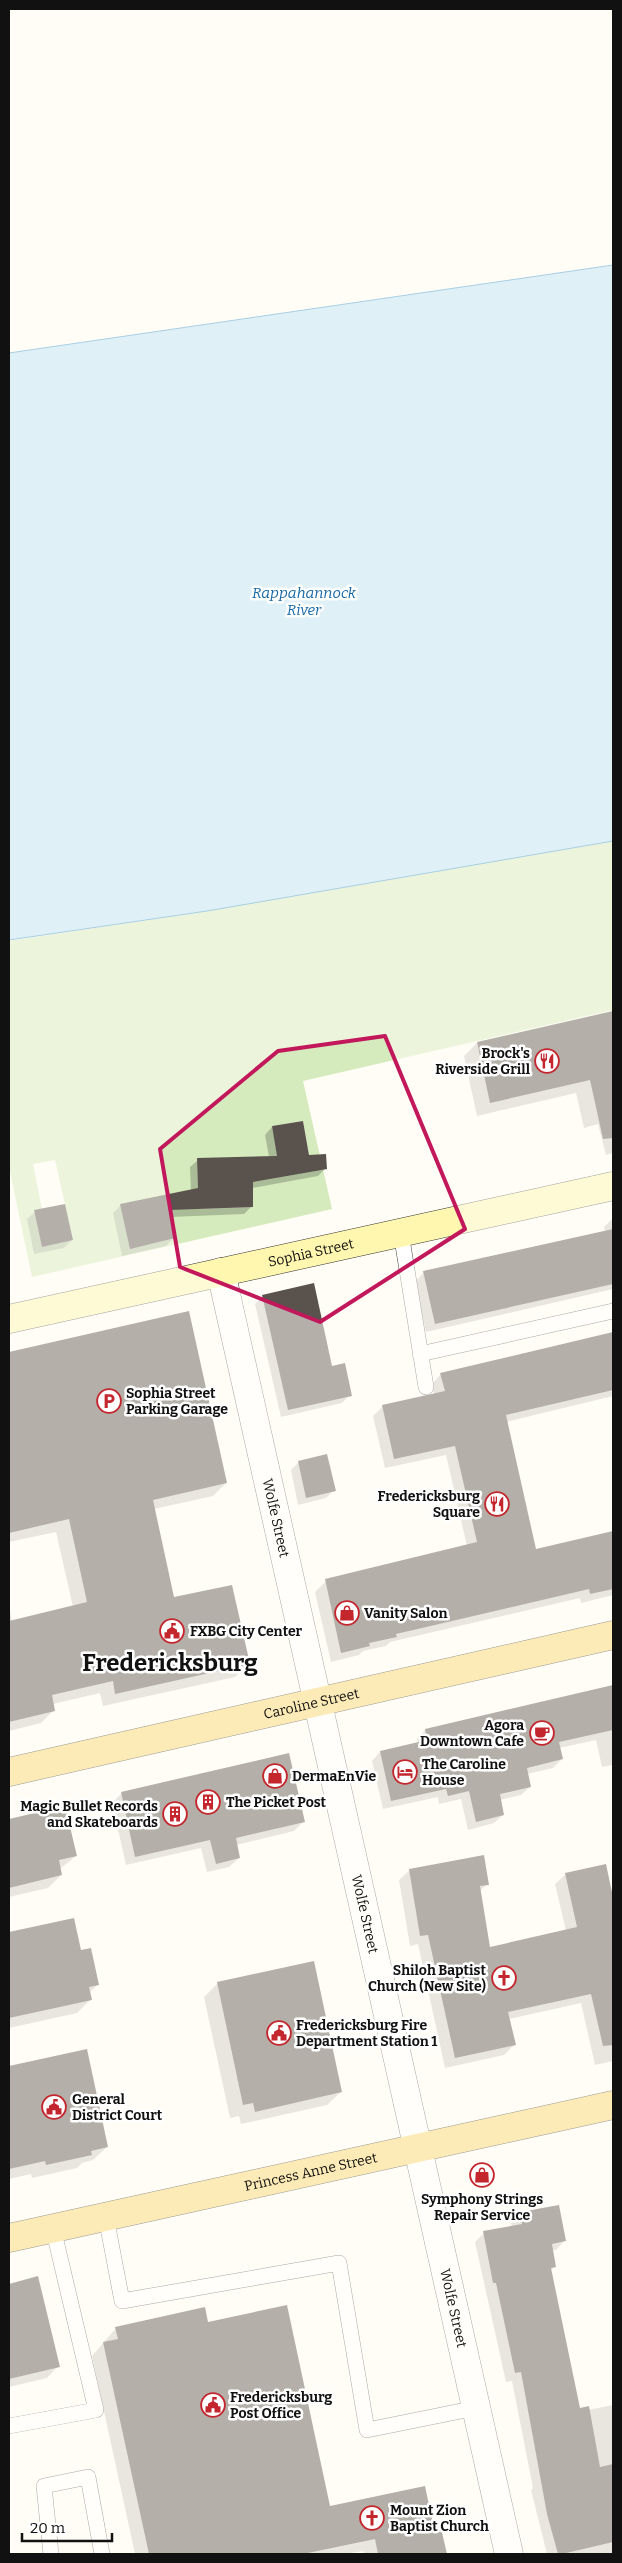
<svg xmlns="http://www.w3.org/2000/svg" width="622" height="2563" font-family="Bitter,serif">
<style>
.green{fill:#d5ebbd;fill-rule:evenodd}
.water{fill:#b9e0f7;stroke:#3f96cf}
.shadow{fill:#0003}
.building{fill:#5a524d}
.lines{fill:none;stroke-linecap:round;stroke-linejoin:round}
.lane-casing{stroke:#444;stroke-width:16}
.street-casing{stroke:#444;stroke-width:29}
.secondary-casing{stroke:#333;stroke-width:29}
.primary-casing{stroke:#222;stroke-width:29}
.lane{stroke:#fff;stroke-width:15}
.street{stroke:#fff;stroke-width:28}
.secondary{stroke:#fff6b0;stroke-width:28}
.primary{stroke:#f9d66b;stroke-width:28}
.marked{fill:none;stroke:#c2185b;stroke-width:4;stroke-linejoin:round}
.labels{text-anchor:middle;dominant-baseline:central;stroke-width:5;stroke-linejoin:round;paint-order:stroke}
.poi-label{font-size:14px;font-weight:bold;fill:#111;stroke:#fff;text-anchor:start}
.street-label{font-size:14px;fill:#111;stroke:#fff}
.water-label{font-size:15px;font-style:italic;fill:#1768a6;stroke:#fff}
.town-label{font-size:24px;font-weight:bold;fill:#111;stroke:#fff}
</style>
<rect width="100%" height="100%" fill="#fffdf5"/>
<path class="green" d="M613,841V1010L303,1081L332,1209L32,1277L9,1167V941L207,911ZM303,1121L312,1171L281,1176L272,1126ZM252,1157L253,1207L199,1209L197,1159ZM55,1160L73,1240L42,1247L34,1211L42,1209L33,1164ZM166,1195L175,1238L130,1248Z"/>
<path class="water" d="M613,265V841L207,911L9,940V353Z"/>
<path class="shadow" d="M613,1012V1153L606,1155L598,1124L584,1128L576,1093L477,1116L464,1056L477,1043Z
M272,1127L326,1168L318,1176L252,1188V1206L244,1214L170,1217L174,1238L166,1246L122,1256L113,1213L121,1205L191,1191L190,1167L198,1160L269,1157L265,1135Z
M35,1212L72,1240L64,1248L34,1254L27,1219Z
M613,1218V1289L426,1332L415,1282L424,1272L605,1232L604,1227Z
M263,1296L331,1368L350,1395L342,1403L281,1417L255,1304Z
M188,1313L226,1483L213,1496L154,1509L173,1599L248,1664L235,1677L103,1706L100,1693L53,1704L54,1710L41,1723L9,1731V1606L12,1621L73,1607L56,1532L9,1542V1353Z
M613,1333V1396L506,1422L535,1550L613,1532V1595L581,1603L580,1598L390,1642L386,1646L363,1651L359,1655L331,1662L315,1592L325,1582L467,1546L446,1455L385,1468L373,1416L383,1406L434,1394L432,1384L441,1374Z
M299,1462L334,1490L326,1498L298,1505L291,1470Z
M613,1687V1765L602,1767L596,1740L559,1748L562,1759L553,1768L527,1774L530,1787L521,1795L500,1800L503,1815L494,1823L468,1830L461,1799L439,1804L438,1797L383,1809L372,1761L380,1752L418,1743L417,1739L425,1730Z
M121,1794L303,1822L294,1831L236,1845L239,1858L229,1867L207,1872L201,1848L126,1865L112,1803Z
M64,1807L76,1856L60,1869L61,1875L48,1888L9,1897V1820Z
M605,1865L613,1903V2061L595,2065L581,2003L509,2019L514,2045L504,2055L445,2068L418,1944L410,1946L399,1880L410,1870L487,1884L479,1892L489,1948L566,1931L555,1884L566,1874Z
M73,1920L80,1952L98,1984L89,1993L90,2000L77,2013L9,2028V1934Z
M218,1983L341,2092L327,2105L241,2124L239,2116L230,2118L204,1997Z
M86,2051L107,2147L93,2160L82,2163L77,2168L32,2178L31,2174L9,2179V2067Z
M521,2213L565,2240L556,2250H552L555,2266L550,2271L579,2409L588,2410L613,2405V2554H547L531,2490L533,2488L512,2381L506,2382L475,2242L484,2233L512,2227L511,2223Z
M37,2278L58,2366L47,2378L9,2387V2285Z
M207,2324L329,2507L433,2531L440,2529L446,2554H364L363,2551L345,2554H135L92,2356L116,2328Z"/>
<path class="building" d="M613,1011V1138L603,1139L590,1080L490,1103L477,1042Z
M303,1121L309,1155L326,1154L327,1169L253,1182V1207L169,1210L175,1238L130,1249L120,1204L198,1188L197,1158L277,1156L272,1126Z
M65,1204L73,1240L42,1247L34,1210Z
M613,1229V1284L435,1324L423,1271Z
M314,1283L332,1366L345,1363L352,1396L288,1410L262,1295Z
M189,1311L227,1483L153,1500L174,1597L232,1585L250,1664L115,1694L113,1681L52,1695L55,1711L9,1722V1621L87,1602L69,1519L9,1533V1352Z
M613,1332V1390L506,1415L536,1549L613,1531V1589L590,1594L589,1589L396,1634L397,1637L369,1643L370,1646L341,1653L325,1579L477,1542L455,1446L394,1459L382,1405L445,1391L440,1373Z
M327,1454L336,1491L306,1498L298,1461Z
M613,1685V1730L559,1742L563,1759L527,1768L531,1787L500,1794L504,1815L476,1822L469,1791L448,1796L446,1789L391,1801L380,1751L427,1740L425,1729Z
M289,1753L305,1822L236,1838L240,1858L216,1864L210,1840L135,1857L121,1792Z
M65,1806L77,1856L59,1860L62,1875L9,1888V1819Z
M484,1855L489,1885L480,1886L490,1947L577,1927L565,1873L606,1864L613,1897V2045L603,2046L591,1994L508,2012L516,2045L455,2058L428,1935L420,1936L409,1869Z
M74,1918L81,1950L91,1948L99,1985L89,1987L92,2000L9,2018V1932Z
M314,1961L342,2092L255,2112L253,2103L243,2105L217,1982Z
M87,2049L108,2147L91,2151L92,2155L46,2165L45,2161L9,2169V2066Z
M559,2205L566,2241L552,2244L556,2267L551,2268L580,2408L589,2406L600,2467L613,2464V2542L562,2554H558L547,2514L521,2372L515,2373L496,2283H493L483,2231L522,2224L520,2212Z
M38,2276L60,2367L9,2379V2284Z
M287,2305L330,2506L425,2486L434,2529L441,2528L447,2554H378L375,2539L303,2554H149L103,2342L118,2339L115,2327L205,2307L208,2322Z"/>
<g class="lines">
<g class="lane-casing">
<path id="lane" d="M401,1233L426,1387
M420,1354L613,1311
M106,2217L122,2301L339,2263L367,2430L476,2408
M9,2426L96,2410L53,2228
M51,2554L44,2486L88,2477L102,2554"/>
</g>
<g class="street-casing">
<g id="street">
<path id="s1" d="M221,1272L509,2554"/>
</g>
</g>
<g class="secondary-casing">
<g id="secondary">
<path id="s2" d="M9,1319L613,1186"/>
</g>
</g>
<g class="primary-casing">
<g id="primary">
<path id="s3" d="M9,1772L613,1635"/>
<path id="s4" d="M9,2238L613,2105"/>
</g>
</g>
<use href="#lane" class="lane"/>
<use href="#street" class="street"/>
<use href="#secondary" class="secondary"/>
<use href="#primary" class="primary"/>
</g>
<path d="M0 0H622V2563H0ZM385,1036L465,1229L320,1322L180,1267L160,1149L278,1051Z" fill="#fffdf5" fill-opacity=".55" fill-rule="evenodd"/>
<path class="marked" d="M385,1036L465,1229L320,1322L180,1267L160,1149L278,1051Z"/>
<defs>
<g id="restaurant-ring" transform="scale(1.25)"><circle r="9.5" fill="#fff" stroke="#c4262e" stroke-width="1.5"/><path d="M-5-6h1v4h1v-4h1v4h1v-4h1v5L-1.5 .5V6h-2V.5L-5-1ZM5-6V6H3V1.5H1.5Q1.5-4 5-6Z" fill="#c4262e"/></g>
<g id="parking-ring" transform="scale(1.25)"><circle r="9.5" fill="#fff" stroke="#c4262e" stroke-width="1.5"/><path d="M-3.5-5.5H1a3.5 3.5 0 0 1 0 7H-1V5.5H-3.5ZM-1-3.4V-.6H.8a1.4 1.4 0 0 0 0-2.8Z" fill="#c4262e"/></g>
<g id="shop-ring" transform="scale(1.25)"><circle r="9.5" fill="#fff" stroke="#c4262e" stroke-width="1.5"/><path d="M-5-2.5h2.3a2.7 3.5 0 0 1 5.4 0H5L5.5 6h-11ZM-1.5-2.5h3a1.5 2.3 0 0 0-3 0Z" fill="#c4262e"/></g>
<g id="civic-ring" transform="scale(1.25)"><circle r="9.5" fill="#fff" stroke="#c4262e" stroke-width="1.5"/><path d="M-.6-6.5H3V-4.5H.6V-3L4-1V1h2V6H-6V1h2V-1L-.6-3ZM-1.2 2.5V6h2.4V2.5Z" fill="#c4262e"/></g>
<g id="cafe-ring" transform="scale(1.25)"><circle r="9.5" fill="#fff" stroke="#c4262e" stroke-width="1.5"/><path d="M-5.5-4.5H6V0H3Q3 3.5 0 3.5H-2.5Q-5.5 3.5-5.5 0ZM3-3.2v2h1.7v-2ZM-6 4.5H4V6H-6Z" fill="#c4262e"/></g>
<g id="hotel-ring" transform="scale(1.25)"><circle r="9.5" fill="#fff" stroke="#c4262e" stroke-width="1.5"/><path d="M-6-4.5h1.5V1H6V5H4.5V3h-9V5H-6ZM-4 0a1.8 1.8 0 1 1 3.6 0ZM.5 0V-2.5h3Q6-2.5 6 0Z" fill="#c4262e"/></g>
<g id="building-ring" transform="scale(1.25)"><circle r="9.5" fill="#fff" stroke="#c4262e" stroke-width="1.5"/><path d="M-4-6H4V6H1V3H-1V6H-4ZM-2.5-4.3h1.7v1.8h-1.7ZM.8-4.3h1.7v1.8H.8ZM-2.5-1h1.7V.8h-1.7ZM.8-1h1.7V.8H.8Z" fill="#c4262e"/></g>
<g id="church-ring" transform="scale(1.25)"><circle r="9.5" fill="#fff" stroke="#c4262e" stroke-width="1.5"/><path d="M-1.2-6h2.4v3.5h3.3v2.4h-3.3V6h-2.4V-.1h-3.3v-2.4h3.3Z" fill="#c4262e"/></g>
</defs>
<g fill-rule="evenodd">
<use href="#restaurant-ring" x="547" y="1061"/>
<use href="#parking-ring" x="109" y="1401"/>
<use href="#restaurant-ring" x="497" y="1504"/>
<use href="#shop-ring" x="347" y="1613"/>
<use href="#civic-ring" x="172" y="1631"/>
<use href="#cafe-ring" x="542" y="1733"/>
<use href="#hotel-ring" x="405" y="1772"/>
<use href="#shop-ring" x="275" y="1776"/>
<use href="#building-ring" x="208" y="1802"/>
<use href="#building-ring" x="175" y="1814"/>
<use href="#church-ring" x="504" y="1978"/>
<use href="#civic-ring" x="279" y="2033"/>
<use href="#civic-ring" x="54" y="2107"/>
<use href="#shop-ring" x="482" y="2175"/>
<use href="#civic-ring" x="213" y="2405"/>
<use href="#church-ring" x="372" y="2518"/>
</g>
<g class="labels">
<g class="poi-label">
<text x="530" y="1053" text-anchor="end">Brock's<tspan x="530" dy="16">Riverside Grill</tspan></text>
<text x="126" y="1393">Sophia Street<tspan x="126" dy="16">Parking Garage</tspan></text>
<text x="480" y="1496" text-anchor="end">Fredericksburg<tspan x="480" dy="16">Square</tspan></text>
<text x="364" y="1613">Vanity Salon</text>
<text x="190" y="1631">FXBG City Center</text>
<text x="524" y="1725" text-anchor="end">Agora<tspan x="524" dy="16">Downtown Cafe</tspan></text>
<text x="422" y="1764">The Caroline<tspan x="422" dy="16">House</tspan></text>
<text x="292" y="1776">DermaEnVie</text>
<text x="226" y="1802">The Picket Post</text>
<text x="158" y="1806" text-anchor="end">Magic Bullet Records<tspan x="158" dy="16">and Skateboards</tspan></text>
<text x="486" y="1970" text-anchor="end">Shiloh Baptist<tspan x="486" dy="16">Church (New Site)</tspan></text>
<text x="296" y="2025">Fredericksburg Fire<tspan x="296" dy="16">Department Station 1</tspan></text>
<text x="72" y="2099">General<tspan x="72" dy="16">District Court</tspan></text>
<text x="482" y="2199" text-anchor="middle">Symphony Strings<tspan x="482" dy="16">Repair Service</tspan></text>
<text x="230" y="2397">Fredericksburg<tspan x="230" dy="16">Post Office</tspan></text>
<text x="390" y="2510">Mount Zion<tspan x="390" dy="16">Baptist Church</tspan></text>
</g>
<g class="street-label">
<text stroke="none"><textPath href="#s2" startOffset="309">Sophia Street</textPath></text>
<text stroke="none"><textPath href="#s1" startOffset="252">Wolfe Street</textPath></text>
<text stroke="none"><textPath href="#s3" startOffset="310">Caroline Street</textPath></text>
<text stroke="none"><textPath href="#s1" startOffset="658">Wolfe Street</textPath></text>
<text stroke="none"><textPath href="#s4" startOffset="309">Princess Anne Street</textPath></text>
<text stroke="none"><textPath href="#s1" startOffset="1062">Wolfe Street</textPath></text>
</g>
<g class="water-label">
<text x="304" y="593">Rappahannock<tspan x="304" dy="17">River</tspan></text>
</g>
<g class="town-label">
<text x="170" y="1663">Fredericksburg</text>
</g>
</g>
<rect width="622" height="2563" fill="none" stroke="#111111" stroke-width="20"/>
<path d="M22 2533v8h90v-8" fill="none" stroke="#111111" stroke-width="2.5"/>
<text x="30" y="2533" font-size="15" fill="#111111" stroke="#ffffff" stroke-width="4" paint-order="stroke">20 m</text>
</svg>
